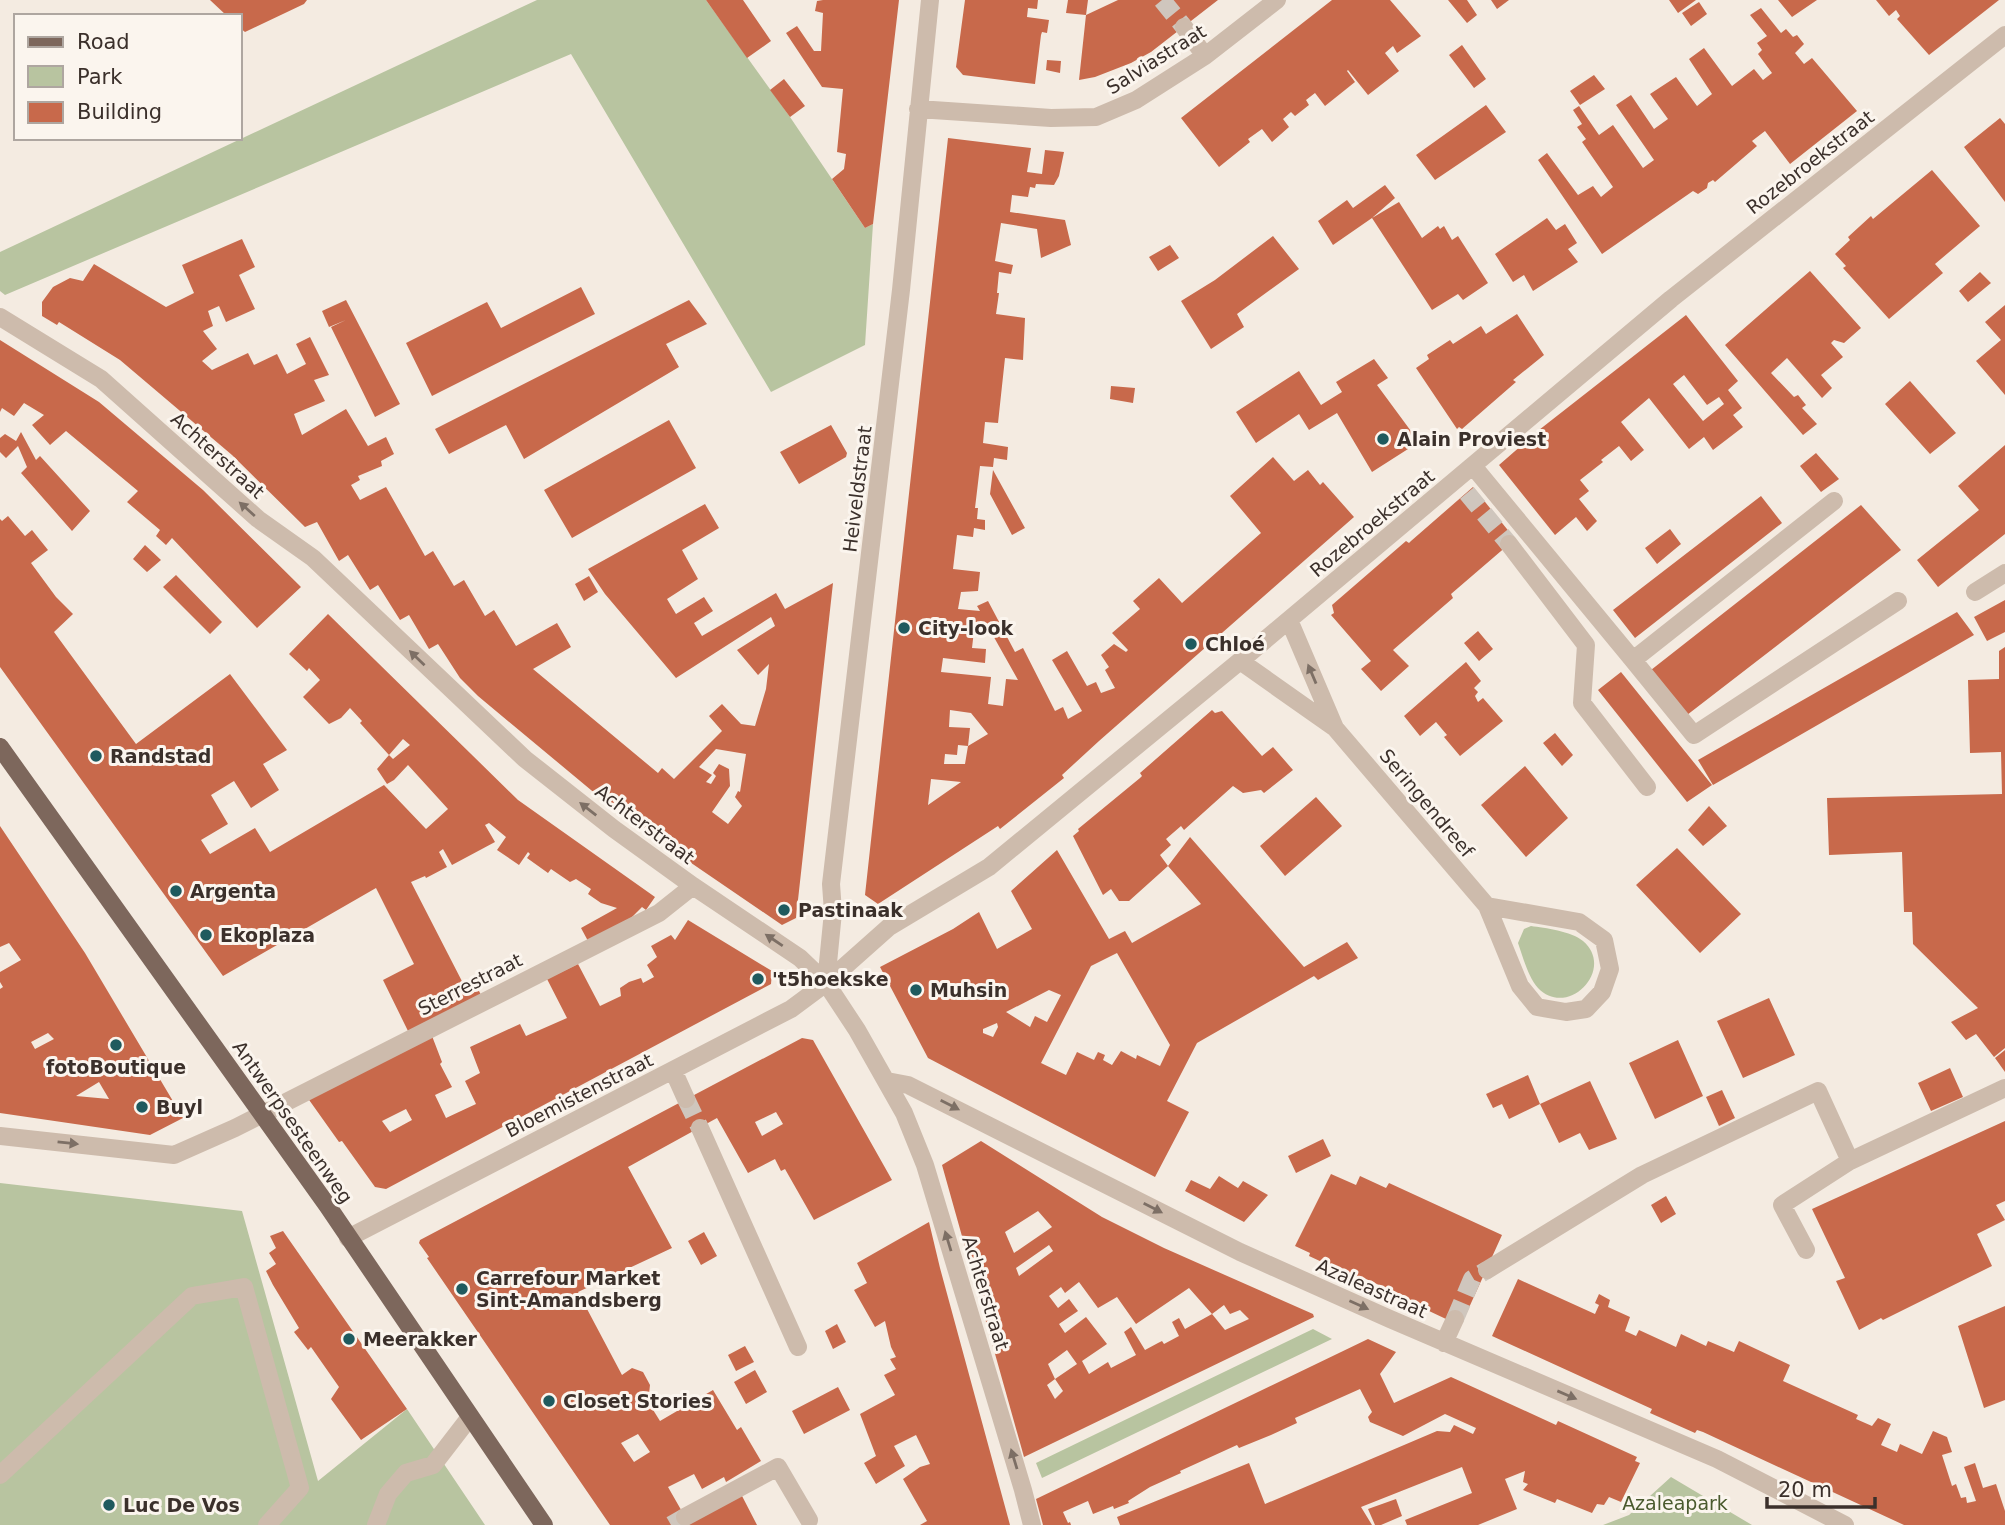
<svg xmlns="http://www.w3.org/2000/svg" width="2005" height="1525" font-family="'DejaVu Sans',sans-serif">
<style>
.green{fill:#b8c4a0}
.building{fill:#c8694b;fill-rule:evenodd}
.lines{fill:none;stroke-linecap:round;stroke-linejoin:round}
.minor-tunnel{stroke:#cfc6bd;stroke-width:18;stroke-dasharray:18 9;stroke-linecap:butt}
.minor{stroke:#cdbbac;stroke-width:18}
.major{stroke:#7d675c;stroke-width:18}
.oneway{fill:#7d6f65}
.poi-dot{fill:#1f5a5e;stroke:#fbf5ee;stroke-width:2.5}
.labels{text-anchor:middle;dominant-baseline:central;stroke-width:6;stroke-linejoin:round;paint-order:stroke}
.street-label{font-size:19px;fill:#3b302b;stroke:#fbf5ee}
.poi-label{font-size:19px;font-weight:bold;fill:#3b302b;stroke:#fbf5ee;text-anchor:start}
.park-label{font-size:19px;fill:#4a5a2e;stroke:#fbf5ee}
</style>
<rect width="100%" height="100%" fill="#f4ebe1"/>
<path class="green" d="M537,0H706L790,117L865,228L873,224L865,345L771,392L571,54L5,295L0,291V252Z
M1531,926C1545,928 1571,931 1583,941C1616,969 1568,1019 1538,988C1528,977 1523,957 1518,943L1524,929Z
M0,1183L242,1211L318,1481L407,1409L485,1525H0Z
M1313,1329L1332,1339L1042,1478L1036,1463Z
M1671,1477L1752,1525H1603L1629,1515Z"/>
<path class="building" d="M210,0H307L304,4L245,32L240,28V16H227Z
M706,0H743L771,41L747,58Z
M823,0H899L873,224L865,228L832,179L844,169L846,154L837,152L843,89L822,87L786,33L797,26L814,51H821L823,13L815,11L817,1Z
M965,0H1038L1037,9L1028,8L1027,17L1049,20L1047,33L1042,32L1041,35L1035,84L963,75L956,67Z
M1068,0H1088L1086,15L1118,0H1218L1151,52L1131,63L1095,77L1079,80L1086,15L1066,13Z
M1332,0H1390L1421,36L1397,53L1393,46L1385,53L1399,71L1368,95L1348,70L1347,71L1355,82L1325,106L1315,93L1306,100L1309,105L1295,116L1291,112L1283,119L1289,127L1272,142L1262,129L1248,139L1250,142L1219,167L1181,118Z
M1448,0H1467L1477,15L1467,23Z
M1491,0H1509L1497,9Z
M1669,0H1696L1678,13Z
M1778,0H1817L1792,17Z
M1876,0H1999L1929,55L1897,19L1900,16L1896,10L1889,16Z
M1699,2L1707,14L1691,26L1682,13Z
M1761,8L1781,33L1786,29L1793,37L1797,35L1804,44L1795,53L1804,64L1812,58L1857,111L1790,164L1765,131L1752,141L1757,146L1715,182L1713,180L1708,183L1707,188L1698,194L1693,191L1602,254L1538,160L1547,153L1578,195L1593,186L1601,197L1613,187L1582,142L1586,139L1577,127L1582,124L1573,110L1579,106L1599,135L1613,125L1643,168L1654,160L1616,105L1631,95L1654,129L1668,119L1650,94L1676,77L1697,106L1712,94L1689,59L1704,48L1732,86L1754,69L1763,80L1772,73L1758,54L1762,50L1757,43L1767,36L1750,15Z
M1462,45L1486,79L1474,88L1449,55Z
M1047,60L1061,61L1060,73L1046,70Z
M1594,75L1605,89L1580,105L1570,91Z
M784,79L805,106L790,117L770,90Z
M1486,105L1506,132L1435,180L1416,155Z
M2000,118L2005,124V202L1964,147Z
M948,138L1031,148L1027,172L1042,174L1045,150L1064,152L1059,176L1054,185L1036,184L1035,188L1030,187L1028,197L1012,195L1010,212L1065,220L1071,245L1041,258L1037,229L1001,223L995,261L1013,265L1011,274L999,272L997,293H999L996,314L1025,318L1023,360L1005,358L998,423L985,422L983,443L1008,447L1007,460L994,458L993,467L980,466L975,508H978L977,519L985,520V530L974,528L973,537L957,535L953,569L980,572L978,591L961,592L958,609L980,611L977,606L988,601L1015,652L1023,648L1055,711L1063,707L1068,719L1082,711L1052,660L1067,651L1087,686L1096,682L1101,693L1115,688L1105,670L1109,667L1101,655L1114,644L1126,652L1128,650L1112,633L1140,609L1133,601L1159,578L1182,603L1261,533L1230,496L1273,457L1294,481L1308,470L1320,485L1323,482L1354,517L1099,741L1062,775L1064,778L1000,829L998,826L878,904L865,895ZM975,622L986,623L1018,680L1006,679L1003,706L988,704L991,677L941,672L943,658L985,663L986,649L972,648ZM950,710L971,713L988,734L968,746L970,728L949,727ZM958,745L968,746L965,764H944L945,754L957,755ZM931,779L961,782L928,805Z
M1932,170L1980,226L1935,264L1943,273L1889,319L1843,268L1846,266L1835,254L1850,240L1848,237L1871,216L1873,219Z
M1385,185L1395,198L1372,218L1333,245L1318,221L1347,200L1353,208Z
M1399,202L1422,238L1438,226L1440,229L1444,226L1452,240L1458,236L1488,283L1463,300L1458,294L1432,310L1372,218Z
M1547,218L1556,230L1565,224L1577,243L1568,249L1578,262L1533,291L1524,275L1513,282L1495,254Z
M1273,236L1299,269L1237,314L1244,327L1211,349L1181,301L1215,280Z
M242,239L255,267L239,275L255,309L226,322L219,306L208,311L213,326L203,331L217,349L202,361L212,370L248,353L254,365L277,354L287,374L306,364L296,344L310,337L329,375L314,380L325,401L294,414L302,435L346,409L368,446L386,437L394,454L381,461L382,466L358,476L360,480L351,485L360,500L386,487L425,556L433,551L454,586L464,580L485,616L494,610L516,646L557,623L571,647L533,669L658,773L662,768L674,779L722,731L709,716L722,704L741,724L755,726L766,689L769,664L758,675L737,650L775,626L771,617L676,678L605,594L588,569L705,504L719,528L682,550L698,579L667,599L676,614L704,597L713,611L694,623L702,636L776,593L785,609L833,583L796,918L782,925L621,815L478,696L460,678L438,644L429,649L409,615L400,620L378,585L370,590L348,555L339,561L317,522L305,527L232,455L120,360L59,322L57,325L42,316V302L53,287L70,278L83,281L94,264L166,307L194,293L182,265ZM716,749L746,754L740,792L738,791L735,797L742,806L728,824L712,812L730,786L729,769L719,764L713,773L716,776L711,784L706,782L712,775L699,767Z
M1170,245L1179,258L1158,271L1149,257Z
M1810,271L1861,328L1844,343L1834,340L1831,343L1843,357L1821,375L1832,388L1822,398L1787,358L1771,373L1794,397L1798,395L1806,405L1802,408L1817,424L1803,435L1725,345Z
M1980,272L1991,283L1968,302L1959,291Z
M581,287L595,314L432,396L406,343L487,302L501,328Z
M346,300L400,404L375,417L331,327L346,320L329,327L322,311Z
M689,300L707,324L666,344L679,367L524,459L506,425L449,454L435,429Z
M2005,305V395L1976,361L2001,340L1985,322Z
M1517,314L1544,355L1513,380L1516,382L1462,429L1459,427L1457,429L1416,368L1429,359L1427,355L1450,340L1453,344L1481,326L1486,334Z
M1686,315L1738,381L1728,390L1742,408L1733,415L1743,427L1713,450L1704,437L1689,449L1649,398L1621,422L1644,450L1631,461L1619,446L1601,460L1603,462L1580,480L1589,491L1579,499L1597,521L1587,531L1576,517L1555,535L1499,465L1539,430ZM1684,375L1707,405L1719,397L1724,404L1703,421L1673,384Z
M0,340L99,402L203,490L301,587L257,628L172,538L166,545L156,536L160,530L127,502L138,491L66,431L50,445L32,425L44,415L24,403L14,416L2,408L0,412Z
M1374,359L1388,378L1377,385L1419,442L1372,472L1337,413L1309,430L1299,414L1256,443L1236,412L1299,371L1321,405L1342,392L1336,382Z
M1910,381L1956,433L1930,454L1885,404Z
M1111,386L1135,388L1133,403L1110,399Z
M669,420L696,468L572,538L544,490Z
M831,425L847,453L846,457L799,484L780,452Z
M21,432L36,460L40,456L90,511L72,531L21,473L27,467L18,446L6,458L0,452V438L5,434L16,441Z
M2005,445V534L1938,587L1917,560L1979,510L1958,486Z
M1816,453L1839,479L1821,492L1800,466Z
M993,470L1025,528L1012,535L990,494Z
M1473,487L1515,539L1451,594L1453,598L1393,650L1409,666L1381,691L1361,669L1371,661L1331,615L1334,613L1332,605L1406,541L1409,543L1411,541Z
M1761,496L1782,523L1635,638L1613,610Z
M1861,505L1901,550L1687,715L1651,670Z
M8,516L25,536L32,530L48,550L31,563L56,597L73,614L54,632L136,744L230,674L287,750L263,764L279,790L251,808L234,781L211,795L228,824L201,840L210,854L255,828L270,852L384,785L426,829L448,809L408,765L394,780L387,784L377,769L389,755L360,723L362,721L350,708L341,718L329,724L303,697L320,680L309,668L307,671L289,654L328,614L518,800L655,897L646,910L642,907L630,919L588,941L581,928L617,908L601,903L588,894L591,889L576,879L570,882L551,869L548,873L527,858L530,854L528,852L519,865L497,850L506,837L489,823L485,825L495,842L452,865L443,849L439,852L447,867L426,878L425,876L411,882L467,991L476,985L481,995L408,1031L383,980L414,964L376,888L223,976L0,667V519L2,521ZM403,739L410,745L393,759L389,755Z
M1670,529L1681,544L1657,564L1645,548Z
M145,545L161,560L147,572L133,559Z
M176,575L222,622L210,634L163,587Z
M589,576L598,592L584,601L575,584Z
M2005,600V632L1987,641L1974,617Z
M1957,612L1974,635L1713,785L1698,760Z
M1478,631L1493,649L1479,661L1464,643Z
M2005,647V1048L1994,1057L1976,1034L1966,1040L1951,1022L1978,1008L1913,944L1912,912H1904L1902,852L1829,855L1827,798L2002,794L2001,752L1970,753L1968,680L1999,679V651Z
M1466,662L1481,681L1474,688L1478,692L1475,696L1478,702L1483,698L1503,721L1460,756L1444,737L1447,735L1436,722L1420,736L1404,716Z
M1621,672L1712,785L1687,802L1598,690Z
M1212,710L1215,713L1222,711L1262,756L1273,747L1293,770L1264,793L1261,790L1243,793L1233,786L1184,830L1181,826L1166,839L1171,845L1160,855L1168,866L1129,901H1119L1111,889L1103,895L1073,836L1079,831L1078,829L1140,778L1142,776L1140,773Z
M1555,733L1573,755L1562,766L1543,743Z
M1525,766L1568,818L1526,857L1481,805Z
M1316,797L1342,826L1285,876L1260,846Z
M1709,806L1727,826L1703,846L1688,830Z
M0,826L85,953L183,1118L150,1135L0,1113V989L3,987L0,982V972L21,960L9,943L0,947ZM48,1033L54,1039L35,1049L31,1042ZM99,1082L109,1099L76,1096Z
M1190,837L1304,967L1347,942L1358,958L1318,980L1314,976L1197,1043L1167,1101L1189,1112L1155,1177L928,1058L880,967L953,929L979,912L997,949L1032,929L1011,891L1057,850L1109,939L1125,931L1132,943L1201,904L1168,866ZM1117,953L1170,1045L1160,1066L1137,1055L1136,1059L1121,1051L1112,1065L1103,1060L1105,1055L1098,1052L1094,1060L1077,1052L1066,1075L1041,1063L1091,966ZM1049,990L1061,995L1047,1022L1035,1016L1030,1027L1006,1012ZM997,1023L998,1027L993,1037L983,1033V1029Z
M1677,848L1741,914L1700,953L1636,885Z
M688,920L772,971L771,984L386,1189L375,1187L342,1141L339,1142L307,1097L432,1036L442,1062L440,1064L452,1087L435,1095L446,1118L476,1104L465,1081L480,1073L470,1047L520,1024L526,1036L567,1018L547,979L578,964L600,1006L621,996L620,988L629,982L641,978L643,983L654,977L647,965L657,957L651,946L671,935L675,940ZM406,1109L412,1120L390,1132L382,1121Z
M1769,998L1795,1055L1743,1078L1717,1021Z
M802,1038L813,1040L892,1180L814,1220L785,1169L781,1171L775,1159L748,1173L717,1118L628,1167L672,1248L578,1292L622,1375L632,1368L643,1372L650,1385L649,1394L645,1397L660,1421L713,1390L737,1430L741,1427L761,1461L726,1482L724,1477L702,1489L694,1474L668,1487L688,1522L741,1494L757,1525H610L427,1258L429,1257L419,1243L420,1240ZM776,1112L783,1124L762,1136L755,1122ZM638,1434L650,1452L634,1462L621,1443Z
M1678,1040L1703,1096L1655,1119L1629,1063Z
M2005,1050V1072L1995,1058Z
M1950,1068L1963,1097L1931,1111L1918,1083Z
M1528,1075L1540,1104L1509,1119L1502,1104L1493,1108L1486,1094Z
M1590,1081L1617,1139L1589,1150L1580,1133L1559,1143L1540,1104Z
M1722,1090L1735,1118L1719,1126L1706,1097Z
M2005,1121V1201L1996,1205L2005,1220L1977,1234L1992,1266L1883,1320L1881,1318L1859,1330L1836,1281L1845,1278L1812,1209Z
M1323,1139L1331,1156L1296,1173L1288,1156Z
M981,1141L1102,1217L1164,1248L1313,1314L1314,1317L1024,1457L942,1165ZM1038,1211L1052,1227L1014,1253L1005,1232ZM1049,1245L1053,1251L1019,1276L1016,1268ZM1079,1282L1098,1308L1117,1297L1136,1324L1189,1288L1212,1314L1224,1305L1230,1314L1240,1310L1249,1319L1225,1330L1212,1314L1185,1329L1179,1318L1172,1322L1179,1336L1164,1344L1162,1341L1158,1343L1145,1350L1131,1327L1124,1332L1136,1355L1111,1368L1108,1362L1089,1374L1082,1361L1107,1344L1086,1317L1065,1333L1059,1324L1078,1311L1069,1299L1058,1308L1049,1296L1061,1287L1065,1293ZM1067,1350L1077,1364L1055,1379L1063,1391L1055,1399L1047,1385L1055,1379L1048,1364Z
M1331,1174L1356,1185L1360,1176L1386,1188L1389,1183L1502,1235L1462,1323L1446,1319L1393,1294L1394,1291L1379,1285L1364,1278L1363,1281L1309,1256L1310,1253L1295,1246Z
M1219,1176L1238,1188L1243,1181L1268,1195L1244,1222L1185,1191L1191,1180L1210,1189Z
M1666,1196L1676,1214L1661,1223L1651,1205Z
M929,1222L940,1268L1010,1525H920L927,1521L903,1479L920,1467L930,1464L916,1435L894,1446L905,1466L876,1484L864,1463L876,1456L860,1414L895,1395L884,1375L896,1369L890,1359L896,1357L891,1347L885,1321L875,1327L854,1290L867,1283L857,1263Z
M283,1231L407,1409L361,1440L331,1399L339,1387L311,1347L308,1350L294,1332L299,1328L273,1285L266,1271L276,1264L269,1253L276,1248L270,1236Z
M704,1232L717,1256L701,1265L688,1241Z
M1518,1279L1595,1314L1599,1305L1595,1303L1599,1294L1610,1300L1608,1307L1630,1317L1625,1331L1636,1336L1639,1330L1676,1347L1681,1334L1706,1346L1708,1341L1734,1352L1739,1341L1790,1365L1783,1381L1858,1415L1856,1419L1872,1426L1878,1418L1891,1424L1881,1445L1897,1452L1900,1444L1922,1454L1933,1431L1947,1437L1952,1452L1942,1455L1952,1486L1956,1484L1961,1498L1966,1497L1967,1503L1976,1501L1964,1467L1975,1463L1983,1488L1996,1484L2005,1511V1525H1904L1703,1432L1697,1430L1695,1433L1650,1413L1652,1409L1492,1336Z
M2005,1306V1400L1984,1408L1958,1326Z
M837,1324L846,1342L833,1349L825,1331Z
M1368,1339L1396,1352L1380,1374L1394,1403L1451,1377L1556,1425L1558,1421L1637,1457L1635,1461L1640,1463L1621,1502L1609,1497L1604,1505L1597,1504L1592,1513L1557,1499L1555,1503L1523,1490L1528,1484L1523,1482L1525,1471L1505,1479L1517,1509L1478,1525H1407L1405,1520L1472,1493L1462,1467L1361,1507L1372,1525H1120L1117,1517L1249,1463L1265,1504L1437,1431L1450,1432L1454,1425L1473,1434L1476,1428L1445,1414L1403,1436L1370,1422L1368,1417L1372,1412L1360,1389L1295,1418L1297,1423L1271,1435L1239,1448L1237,1445L1180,1471L1181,1473L1150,1487L1128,1501L1129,1503L1114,1509L1113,1506L1093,1514L1088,1501L1063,1512L1068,1523L1070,1522L1071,1525H1043L1036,1499Z
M745,1346L754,1362L736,1371L728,1355Z
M755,1370L767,1392L746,1404L734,1382Z
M838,1387L850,1410L804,1434L792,1411Z
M1396,1499L1402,1516L1381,1525H1375L1368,1509Z"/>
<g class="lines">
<path class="minor-tunnel" d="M1162,0L1184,27
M1467,493L1509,544
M686,1099L700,1128
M1455,1319L1472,1279L1487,1270
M671,1525L685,1517"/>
<path class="minor" d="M1184,27L1205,56
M918,109L1051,118L1096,117L1136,100L1205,56L1277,0
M0,317L101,379L258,519L313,558L525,759L614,829L693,886L800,958L826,983L857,1030L904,1113L925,1165L1023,1490L1032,1525
M1473,466L1633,660L1834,501
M1509,544L1586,645L1582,703L1647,787
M1975,592L2005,573
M1289,620L1335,728
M1633,660L1694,735L1898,601
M1240,661L1335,728L1487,906L1520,986L1537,1007L1566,1012L1586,1009L1602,992L1610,969L1604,940L1579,922L1487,906
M826,983L833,912L831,884L901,290L930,0
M673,1070L686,1099
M887,1081L908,1085L1240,1252L1390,1319L1717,1459L1845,1525
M700,1128L798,1347
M0,1136L174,1155L235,1128L659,913L693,886
M348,1238L791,1009L826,983L889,927L989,867L1240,661L1671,299L2005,35
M1806,1250L1782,1205L1850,1161
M1487,1270L1642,1175L1818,1091L1850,1161L2005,1088
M1444,1343L1455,1319
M0,1475L192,1296L244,1287L300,1488L267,1525
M685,1517L778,1467L809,1520
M376,1525L388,1494L406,1473L433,1465L470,1417"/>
<path class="major" d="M0,747L327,1205L544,1525"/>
</g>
<defs><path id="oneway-solid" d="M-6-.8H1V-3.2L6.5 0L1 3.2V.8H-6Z" transform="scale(1.75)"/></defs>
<g class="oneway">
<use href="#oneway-solid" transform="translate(247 509) rotate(-138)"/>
<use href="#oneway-solid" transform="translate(417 658) rotate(-136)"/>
<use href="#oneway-solid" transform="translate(1312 674) rotate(-113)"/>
<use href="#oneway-solid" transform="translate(588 809) rotate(-142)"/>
<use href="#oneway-solid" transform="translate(774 940) rotate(-146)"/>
<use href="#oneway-solid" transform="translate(950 1105) rotate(27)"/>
<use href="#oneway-solid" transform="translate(68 1143) rotate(6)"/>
<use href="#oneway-solid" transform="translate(1153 1208) rotate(27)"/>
<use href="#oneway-solid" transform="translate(948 1241) rotate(-107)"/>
<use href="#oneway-solid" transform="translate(1359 1305) rotate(24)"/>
<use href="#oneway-solid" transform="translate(1567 1395) rotate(23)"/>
<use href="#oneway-solid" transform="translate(1014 1459) rotate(-107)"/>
</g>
<g class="poi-dot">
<circle cx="1383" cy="439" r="7"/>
<circle cx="904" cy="628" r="7"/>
<circle cx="1191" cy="644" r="7"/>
<circle cx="96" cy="756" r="7"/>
<circle cx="176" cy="891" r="7"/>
<circle cx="784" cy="910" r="7"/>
<circle cx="206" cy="935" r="7"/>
<circle cx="758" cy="979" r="7"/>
<circle cx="916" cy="990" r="7"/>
<circle cx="116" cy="1045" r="7"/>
<circle cx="142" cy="1107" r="7"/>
<circle cx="462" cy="1289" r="7"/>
<circle cx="349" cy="1339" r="7"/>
<circle cx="549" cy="1401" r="7"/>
<circle cx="109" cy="1505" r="7"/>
</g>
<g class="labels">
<g class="street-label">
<text transform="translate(1156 59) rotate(-32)">Salviastraat</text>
<text transform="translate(1810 162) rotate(-38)">Rozebroekstraat</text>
<text transform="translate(218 455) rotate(42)">Achterstraat</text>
<text transform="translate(857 489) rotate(-83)">Heiveldstraat</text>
<text transform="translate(1372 523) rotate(-40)">Rozebroekstraat</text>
<text transform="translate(1427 803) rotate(50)">Seringendreef</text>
<text transform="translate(645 824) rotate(37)">Achterstraat</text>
<text transform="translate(470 984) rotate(-27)">Sterrestraat</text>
<text transform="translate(579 1095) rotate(-27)">Bloemistenstraat</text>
<text transform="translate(293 1122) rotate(55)">Antwerpsesteenweg</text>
<text transform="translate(1372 1288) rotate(24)">Azaleastraat</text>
<text transform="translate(986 1293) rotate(73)">Achterstraat</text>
</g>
<g class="poi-label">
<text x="1397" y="439">Alain Proviest</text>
<text x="918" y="628">City-look</text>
<text x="1205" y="644">Chloé</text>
<text x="110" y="756">Randstad</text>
<text x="190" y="891">Argenta</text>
<text x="798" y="910">Pastinaak</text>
<text x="220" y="935">Ekoplaza</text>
<text x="772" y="979">'t5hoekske</text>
<text x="930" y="990">Muhsin</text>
<text x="116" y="1067" text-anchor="middle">fotoBoutique</text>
<text x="156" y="1107">Buyl</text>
<text x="476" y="1278">Carrefour Market<tspan x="476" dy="22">Sint-Amandsberg</tspan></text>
<text x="363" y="1339">Meerakker</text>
<text x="563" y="1401">Closet Stories</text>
<text x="123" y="1505">Luc De Vos</text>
</g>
<g class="park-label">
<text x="1675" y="1503">Azaleapark</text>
</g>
</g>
<rect x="14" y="14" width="228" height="126" fill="#fbf5ee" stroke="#aea6a0" stroke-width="2"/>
<rect x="28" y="37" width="35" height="10" fill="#7d675c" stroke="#aea6a0" stroke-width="2"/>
<text x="77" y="49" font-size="21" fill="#3b302b">Road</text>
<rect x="28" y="66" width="35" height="21" fill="#b8c4a0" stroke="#aea6a0" stroke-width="2"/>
<text x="77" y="84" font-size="21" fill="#3b302b">Park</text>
<rect x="28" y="102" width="35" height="21" fill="#c8694b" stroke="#aea6a0" stroke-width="2"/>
<text x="77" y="119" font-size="21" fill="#3b302b">Building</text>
<path d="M1767 1497v10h108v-10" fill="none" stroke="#3b302b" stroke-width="3.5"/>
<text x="1778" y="1497" font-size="21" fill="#3b302b" stroke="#fbf5ee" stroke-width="5" paint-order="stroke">20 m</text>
</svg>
